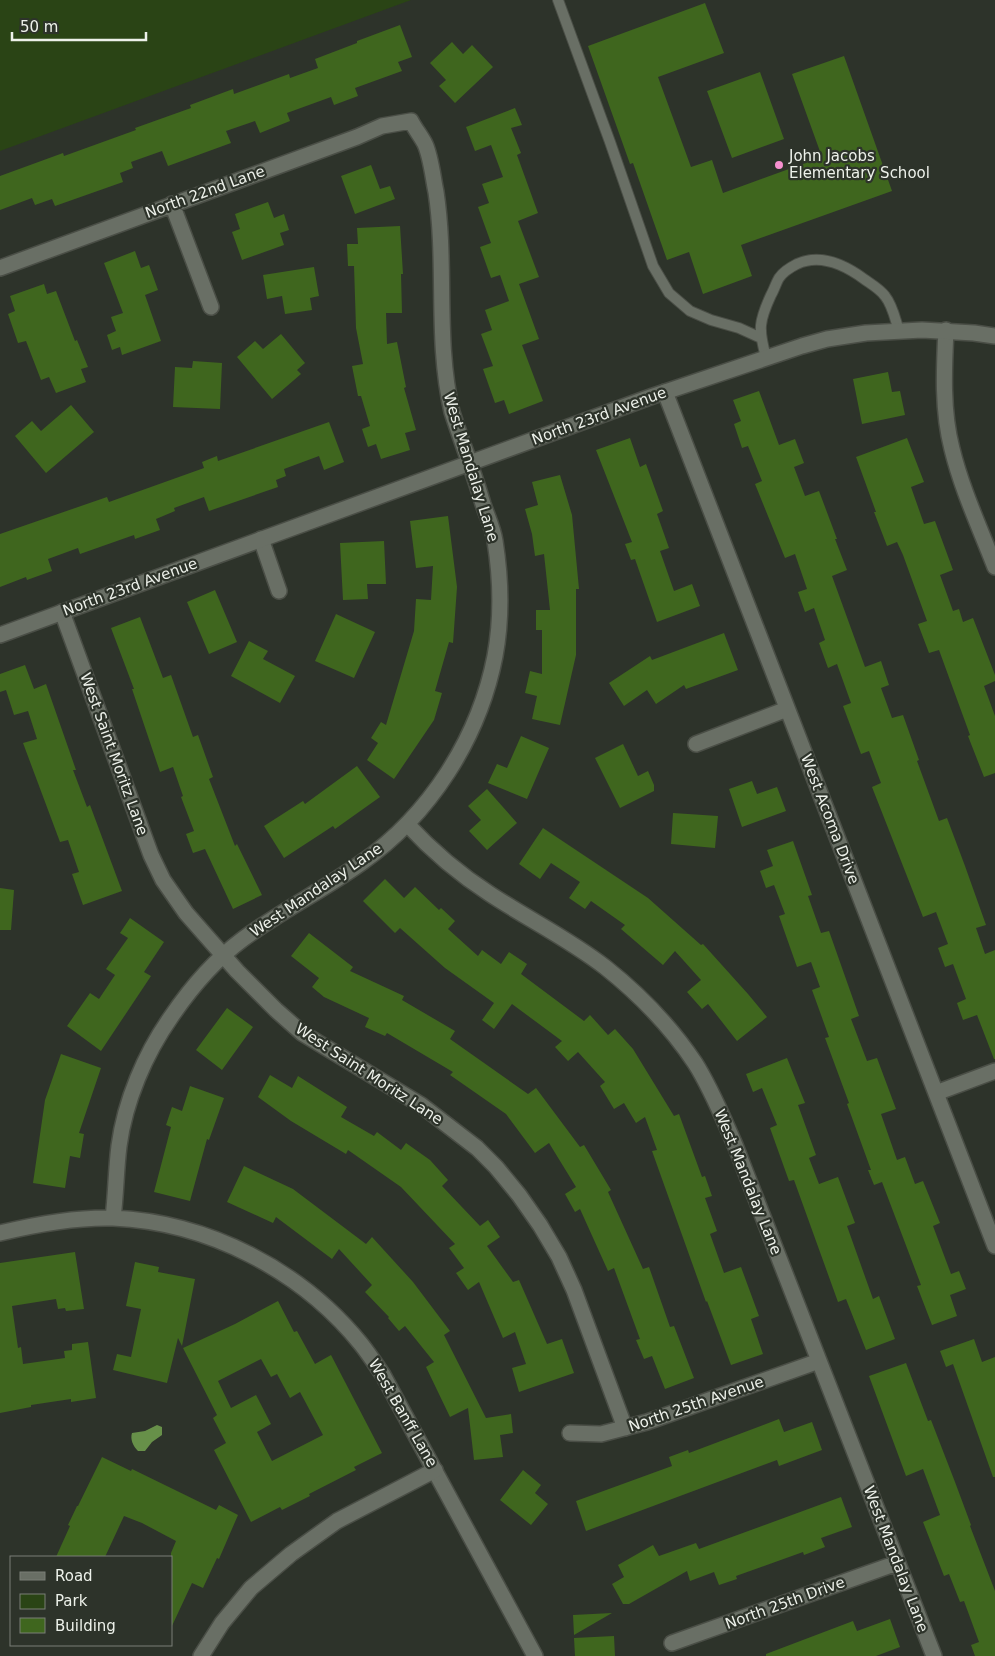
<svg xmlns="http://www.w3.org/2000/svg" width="995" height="1656" font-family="'DejaVu Sans',sans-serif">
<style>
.green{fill:#2a4415}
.water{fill:#679049}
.building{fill:#3f661e;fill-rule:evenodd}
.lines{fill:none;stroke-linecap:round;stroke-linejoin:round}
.service-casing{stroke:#4a4e46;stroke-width:12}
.minor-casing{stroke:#4a4e46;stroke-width:18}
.tertiary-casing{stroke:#4a4e46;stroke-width:18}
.service{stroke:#696f65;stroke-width:10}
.minor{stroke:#696f65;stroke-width:15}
.tertiary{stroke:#696f65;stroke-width:15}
.poi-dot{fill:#f690cf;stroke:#2d332a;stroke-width:2}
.labels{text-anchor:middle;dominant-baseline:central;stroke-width:4.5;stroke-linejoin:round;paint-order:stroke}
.poi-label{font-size:15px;fill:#edf1ea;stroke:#2d332a;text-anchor:start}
.street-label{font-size:15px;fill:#edf1ea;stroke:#2d332a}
</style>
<rect width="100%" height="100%" fill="#2d332a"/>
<path class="green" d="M0,0H411L0,151Z"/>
<path class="water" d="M157,1425L162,1427V1435L152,1442L145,1451H138C133,1446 130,1439 132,1433L145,1431Z"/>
<path class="building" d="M705,3L724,53L658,77L691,167L712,160L723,193L822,157L792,74L844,56L892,191L741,245L752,276L703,294L689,252L667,260L633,163L630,164L588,46Z
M400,25L412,57L398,62L402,71L355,88L358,96L334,105L331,97L287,113L290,121L260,133L255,121L226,131L231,143L168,166L162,151L131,162L133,168L120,173L123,182L55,206L52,199L35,205L32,198L0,210V176L63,153L64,156L136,130L135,128L191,108L190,105L233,89L234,94L289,74L290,78L318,68L315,59L357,43V41Z
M452,42L463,54L472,45L493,67L455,103L439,86L446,80L430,63Z
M760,72L784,139L732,158L707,91Z
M515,108L522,125L511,128L521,153L517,155L538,213L518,221L539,277L519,284L539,339L522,345L543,401L509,414L504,400L495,403L483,369L493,366L481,334L492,330L485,310L509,301L500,275L491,278L480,247L491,243L478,207L489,203L482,184L503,177L491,145L475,151L466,127Z
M371,165L380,189L390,186L395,199L355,214L341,176Z
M268,202L274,218L284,214L289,230L280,233L284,245L242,260L232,232L240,229L235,214Z
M400,226L403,274H401L402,313H386L387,344L397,342L406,387L404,388L416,430L405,433L410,450L381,459L376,444L368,447L362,429L370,426L361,396H358L352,366L363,364L356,328L354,266H348L347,244H358L357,228Z
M135,251L141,268L149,265L158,290L145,295L161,341L122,355L120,347L112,350L107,335L116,331L111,317L123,313L104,263Z
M314,267L319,296L310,298L312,310L285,314L282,296L267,299L263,275Z
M44,284L47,294L56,291L75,341L77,340L88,367L81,369L86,382L56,393L49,377L41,380L26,341L18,343L8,314L15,311L10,296Z
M281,334L305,363L297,370L301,374L272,399L237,357L255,341L263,349Z
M193,361L222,363L220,409L173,407L175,367L192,368Z
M888,372L892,392L900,391L905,415L862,424L853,379Z
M759,391L779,445L795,439L804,463L794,467L805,496L819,491L837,539H835L847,570L832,576L865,667L881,661L889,685L881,688L892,718L903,715L919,760L917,761L939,821L947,818L965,866L986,925L976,928L985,954L995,950V1059H994L977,1015L963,1020L957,1003L966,999L953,964L945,967L938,948L948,944L936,912L923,917L872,787L881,783L869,751L861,754L843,706L851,703L837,664L828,668L819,643L825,640L814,608L805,612L798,592L807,589L795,554L785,558L755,484L762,481L748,446L742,448L734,424L741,421L733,400Z
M71,405L94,432L46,473L15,436L32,421L41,431Z
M329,422L344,462L324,470L319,456L284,469L286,476L276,480L278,487L209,511L204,497L174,508L175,511L156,519L160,530L135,539L134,535L80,554L78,548L48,559L52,571L27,580L26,577L0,587V534L107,497L109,502L204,468L202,462L217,456L218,461Z
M630,438L640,467L646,464L663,511L657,514L669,548L660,551L674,591L692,584L700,606L657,622L635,559L631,560L625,544L632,542L596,450Z
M907,438L924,482L911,487L924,524L935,521L953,570L940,575L953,611L959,609L963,622L973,618L995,675V681L984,686L995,716V773L984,777L968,736L970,735L939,650L929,653L918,624L927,621L903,555L897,542L887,546L874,512H876L856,457Z
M560,475L572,515L579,589H576V655L560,725L532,719L537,696L525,693L530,671L542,674V630H536V610H550L544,554L535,556L532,534L525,509L538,505L532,482Z
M448,516L457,587L453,643L449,642L435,691L442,693L434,720L394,779L367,760L378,743L371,738L381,722L386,725L414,631L416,599L431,600L433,566L416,568L410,521Z
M384,541L386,584H367L368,599L343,600L340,543Z
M215,590L237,642L209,654L187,602Z
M336,614L375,632L354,678L315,661Z
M140,617L163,678L171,675L193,737L198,735L213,777L209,779L235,846L237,844L262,895L233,909L205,849L193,853L186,834L194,831L181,797L183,796L173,767L160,772L132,689H134L111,628Z
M724,633L738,670L686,689L684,685L656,704L647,690L624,706L609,683L650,656L652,660Z
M249,641L268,651L263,659L295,676L280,703L231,676Z
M25,665L34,689L46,684L76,770H73L87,807L90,805L122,891L83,905L72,874L79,872L68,840L60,842L23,743L37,739L28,711L14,715L6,690L0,692V674Z
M521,736L549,748L527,799L488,783L497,764L507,768Z
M623,744L638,776L648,771L654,785V791L620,808L595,758Z
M357,766L380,797L335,829L333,826L284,858L264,826L303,801L305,804Z
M752,781L757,794L777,787L786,811L742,827L729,789Z
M487,789L517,823L487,850L469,831L481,820L468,806Z
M673,813L718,816L715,848L671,844Z
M543,828L648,898L701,945L703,944L748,994L767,1017L737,1041L708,1004L702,1009L687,992L701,980L675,951L663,965L621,929L625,925L591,901L585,909L569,898L580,882L551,863L540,879L519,864Z
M793,841L812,895L808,896L821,933L829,931L859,1016L851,1019L867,1061L877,1058L896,1109L881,1114L897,1160L905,1157L915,1184L923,1181L940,1223L933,1226L951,1274L959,1271L966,1289L950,1295L957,1316L932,1325L917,1286L921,1285L882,1182L874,1185L868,1170H871L847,1104L849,1103L825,1038L829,1037L812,990L820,987L811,962L797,967L779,916L785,914L774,885L766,888L760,871L773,866L767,850Z
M385,879L404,898L415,887L439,910L441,908L455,921L448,929L478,956L482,950L501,964L509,952L527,964L521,974L584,1021L590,1015L608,1035L615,1029L633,1049L674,1116L679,1114L702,1177L705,1176L712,1196L705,1198L717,1231L710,1234L724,1273L741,1267L759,1316L751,1319L763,1354L731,1365L707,1301L706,1302L652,1151L657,1150L645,1117L636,1123L624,1103L614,1109L600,1086L605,1082L578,1052L568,1061L555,1047L562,1041L512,1004L494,1029L482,1020L494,1003L445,968L400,928L395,933L363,901Z
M0,888L14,890L11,930H0Z
M130,918L164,942L144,972L151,976L101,1051L67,1026L90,993L99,999L115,975L106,969L128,938L120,933Z
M309,933L353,967L350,971L404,996L402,1000L455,1031L450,1039L528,1094L536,1088L580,1147L584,1145L611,1190L608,1192L643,1269L649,1267L670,1327L674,1326L694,1378L665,1389L652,1356L644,1359L636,1340L640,1339L614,1268L608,1271L580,1209L575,1212L565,1194L576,1187L549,1143L535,1153L506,1114L450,1075L453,1072L387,1033L385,1036L365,1027L369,1018L324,997L312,987L319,978L291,956Z
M227,1008L253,1027L222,1070L196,1050Z
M61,1054L101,1068L79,1133L84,1134L80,1158L70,1156L65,1188L33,1183L45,1100Z
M787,1058L805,1103L798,1105L816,1155L809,1158L819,1184L838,1177L855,1223L847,1226L873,1299L879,1296L895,1339L866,1350L846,1299L838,1302L794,1180L789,1181L770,1128L777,1125L762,1088L753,1092L746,1074Z
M270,1075L292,1088L298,1076L347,1107L341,1117L374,1136L377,1132L401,1150L406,1143L430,1160L448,1180L442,1186L480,1226L488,1220L500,1237L487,1246L513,1282L519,1280L547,1344L562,1339L574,1373L519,1392L512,1368L526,1364L515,1332L503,1338L479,1282L468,1290L456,1273L464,1268L449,1248L455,1244L401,1187L348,1150L346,1154L291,1121L258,1097Z
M190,1086L224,1098L209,1140L207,1139L190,1201L154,1192L171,1127L166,1125L172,1107L182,1111Z
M244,1166L293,1189L366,1244L372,1237L413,1282L450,1331L444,1335L486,1418L511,1414L513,1433L500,1435L503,1457L474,1460L468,1408L450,1417L426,1367L434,1362L405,1326L399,1331L388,1318L389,1317L365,1292L372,1285L339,1249L332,1259L276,1217L273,1223L227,1202Z
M75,1252L84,1309L66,1311L65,1308L58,1309L56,1299L12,1306L18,1348L21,1347L23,1364L65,1358L64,1351L72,1350V1344L88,1342L96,1398L71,1402V1399L31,1405V1407L0,1413V1263Z
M135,1262L159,1267L158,1272L195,1279L182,1346L178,1338L167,1383L113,1370L117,1354L131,1357L141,1309L126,1306Z
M278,1301L294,1332L297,1331L315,1364L331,1355L382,1453L354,1467L356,1470L309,1494L310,1496L282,1510L280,1507L251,1522L214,1450L226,1443L213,1418L217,1415L183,1348L235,1324ZM261,1359L271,1377L277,1374L290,1398L300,1392L323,1435L272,1461L257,1432L271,1424L256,1395L231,1408L218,1381Z
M974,1339L982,1362L995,1357V1477H993L953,1364L946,1367L940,1351Z
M906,1363L928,1421L931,1420L955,1482L971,1525L970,1526L995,1591V1656H975L971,1645L979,1642L964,1601L960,1602L949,1574L944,1576L923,1522L940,1515L923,1469L906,1476L869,1376Z
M779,1419L784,1432L812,1422L822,1450L779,1466L777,1460L586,1531L576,1501L672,1466L669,1457L688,1450L689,1453Z
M102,1457L131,1471L132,1469L216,1510L219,1505L238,1515L219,1559L217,1558L203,1588L192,1583L171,1628V1553L176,1541L142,1523L124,1516L105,1557H56L70,1526L68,1525L77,1506H78Z
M523,1470L541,1485L535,1493L548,1504L531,1525L500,1500Z
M841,1497L852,1527L821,1538L825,1547L804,1555L803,1552L736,1576L737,1579L719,1585L714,1572L690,1581L687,1571L629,1604H623L612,1584L624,1577L618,1565L653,1545L659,1556L696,1543L699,1549Z
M612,1613L574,1635L573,1615Z
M890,1619L900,1647L876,1656H766V1654L853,1621L857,1631Z
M614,1636L615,1656H575L574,1638Z"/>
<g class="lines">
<g class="service-casing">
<path id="service" d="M558,0L610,142L653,266L669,293L690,311L711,320L739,328L761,338
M766,357C758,329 759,321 771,295C774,290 776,283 779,278C783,272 791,267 797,264C821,253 845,265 864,279C871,284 880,289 885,296C893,306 895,319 899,331"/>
</g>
<g class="minor-casing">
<path id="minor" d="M172,204L211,307
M0,268L357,137L382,126L411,121C415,129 421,136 425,144C431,157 433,178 436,192C447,265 435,339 452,412C462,443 474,473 483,504C487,516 493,528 495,541C501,579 502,618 495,656C479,738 430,815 361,863C323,890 281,911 243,939C216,959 190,989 171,1017C145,1054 125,1101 119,1146C116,1170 116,1194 113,1218
M946,330C944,369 942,411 952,449C962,490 980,528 995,567
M665,392L995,1246
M261,539L279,591
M62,612L151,855L163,880L186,913L237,971L276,1010L302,1033L421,1105L477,1148L496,1167L519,1195L540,1225L559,1257L574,1290L625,1428
M696,744L787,709
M407,824C432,851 459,874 490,894C528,919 569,939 605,967C639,994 671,1027 695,1063C711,1088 723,1118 735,1145L934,1656
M936,1093L995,1071
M0,1233C37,1224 75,1217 113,1218C208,1222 301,1270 361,1344C369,1354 376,1365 383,1375L535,1656
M570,1433L601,1434L647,1422L819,1361
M672,1643L897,1563"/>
</g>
<g class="tertiary-casing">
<path id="tertiary" d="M0,635L653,396L802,346L827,339L866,333L922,330L974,333L995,336
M201,1656L222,1623L251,1588L291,1554L337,1521L435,1470"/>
</g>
<use href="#service" class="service"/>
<use href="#minor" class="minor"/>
<use href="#tertiary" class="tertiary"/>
</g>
<circle class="poi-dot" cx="779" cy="165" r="5"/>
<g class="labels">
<g class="poi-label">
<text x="789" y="156">John Jacobs<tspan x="789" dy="17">Elementary School</tspan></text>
</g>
<g class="street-label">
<text transform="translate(205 192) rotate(-20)">North 22nd Lane</text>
<text transform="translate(599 416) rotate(-20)">North 23rd Avenue</text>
<text transform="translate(471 467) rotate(73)">West Mandalay Lane</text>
<text transform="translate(130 587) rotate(-20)">North 23rd Avenue</text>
<text transform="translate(114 754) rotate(70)">West Saint Moritz Lane</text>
<text transform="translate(830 819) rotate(69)">West Acoma Drive</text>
<text transform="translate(316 890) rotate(-34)">West Mandalay Lane</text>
<text transform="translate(369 1074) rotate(33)">West Saint Moritz Lane</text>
<text transform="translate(748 1182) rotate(68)">West Mandalay Lane</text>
<text transform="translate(696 1404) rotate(-19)">North 25th Avenue</text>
<text transform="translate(403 1413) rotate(60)">West Banff Lane</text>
<text transform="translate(896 1559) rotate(69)">West Mandalay Lane</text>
<text transform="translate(785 1603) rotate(-20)">North 25th Drive</text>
</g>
</g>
<rect x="10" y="1556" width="162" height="90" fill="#2d332a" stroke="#7a7f77"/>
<rect x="20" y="1572" width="25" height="8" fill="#696f65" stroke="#7a7f77"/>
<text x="55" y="1581" font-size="15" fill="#edf1ea">Road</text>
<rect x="20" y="1594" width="25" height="15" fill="#2a4415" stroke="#7a7f77"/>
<text x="55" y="1606" font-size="15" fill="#edf1ea">Park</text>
<rect x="20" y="1618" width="25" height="15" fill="#3f661e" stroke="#7a7f77"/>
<text x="55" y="1631" font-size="15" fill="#edf1ea">Building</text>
<path d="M12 32v8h134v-8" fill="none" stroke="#edf1ea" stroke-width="2.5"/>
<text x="20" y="32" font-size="15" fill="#edf1ea" stroke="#2d332a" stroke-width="4" paint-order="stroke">50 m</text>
</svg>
